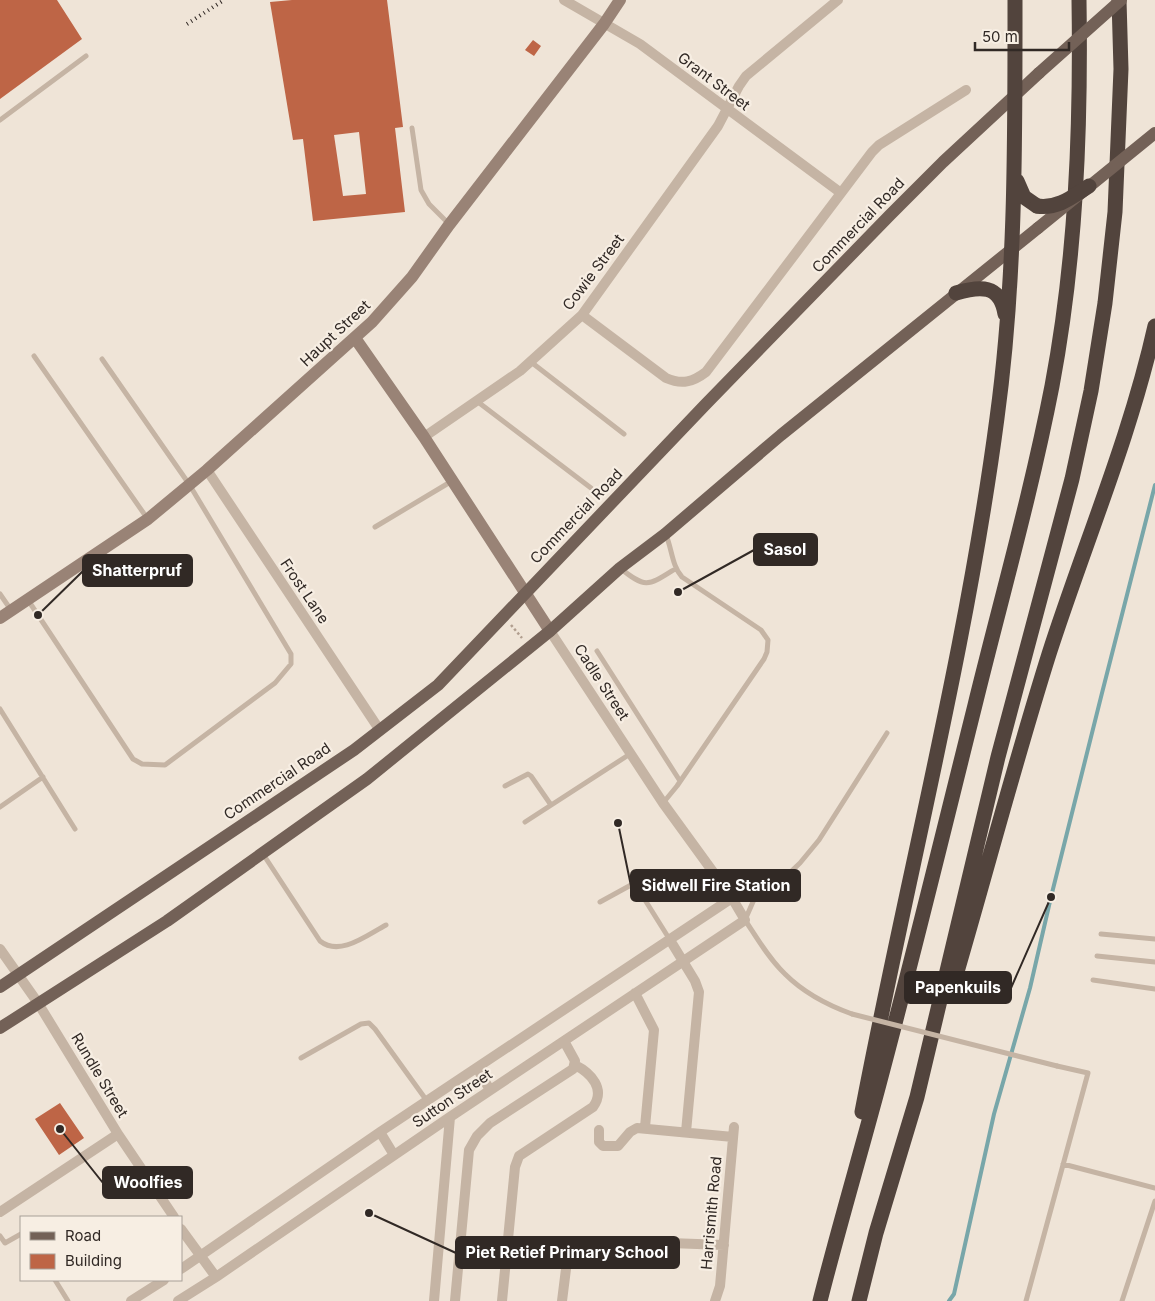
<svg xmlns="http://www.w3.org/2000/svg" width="1155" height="1301" font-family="Inter,sans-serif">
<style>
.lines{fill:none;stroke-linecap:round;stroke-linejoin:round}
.stream{stroke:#78a6a9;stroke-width:4}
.building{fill:#be6546;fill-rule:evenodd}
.path{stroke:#b19e8f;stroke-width:2.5;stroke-dasharray:2.5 2.5;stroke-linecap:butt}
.lane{stroke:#c5b4a4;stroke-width:5}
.street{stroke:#c5b4a4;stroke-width:10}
.secondary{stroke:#998376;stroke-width:12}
.primary{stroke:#736157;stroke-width:12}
.highway{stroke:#52443d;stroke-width:15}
.rail{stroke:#312925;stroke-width:4;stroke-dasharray:1 4;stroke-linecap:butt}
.lane-bridge{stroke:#c5b4a4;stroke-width:5}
.primary-bridge{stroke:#736157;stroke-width:12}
.highway-bridge{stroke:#52443d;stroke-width:15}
.labels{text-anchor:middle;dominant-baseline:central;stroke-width:4.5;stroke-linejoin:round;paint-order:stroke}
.street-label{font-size:15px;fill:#312925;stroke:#f7eee3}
.leader{fill:none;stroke:#312925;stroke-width:2}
.callout-dot{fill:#312925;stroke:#f7eee3;stroke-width:2}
.callout{fill:#312925;stroke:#312925;stroke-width:2}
.callout-label{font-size:16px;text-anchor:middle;font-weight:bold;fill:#fff}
</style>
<rect width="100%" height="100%" fill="#efe4d7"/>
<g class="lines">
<path class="stream" d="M949,1301L954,1294L994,1114L1030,988L1051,897L1102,693L1155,485"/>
</g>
<path class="building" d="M0,0H57L82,39L0,99Z
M292,0H387L403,127L395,128L405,212L313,221L303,139L293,140L270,2ZM359,132L366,194L343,196L334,135Z
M533,40L541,46L534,56L525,50Z
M60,1103L84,1138L59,1155L35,1119Z"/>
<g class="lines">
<path class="path" d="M511,625L522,638"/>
<path class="lane" d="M0,120L86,56
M412,128L421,190L429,204L449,224
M34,356L147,518
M531,362L624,434
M478,402L591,488
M375,527L452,481
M620,568C646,589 648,586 675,569
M0,594L11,610
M28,600L133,759L142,764L165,765L275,683L291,664V654L189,484L102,359
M597,651L680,781
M0,709L75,829
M505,786L528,774L531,776L551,805
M663,803L677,786L764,659L767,652L768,640L761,630L682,577C672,566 672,549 666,535
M0,807L43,777
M525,822L630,754
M263,854L320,941C340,957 367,935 386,925
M756,895L745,920C757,938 769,959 785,974C804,993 827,1005 852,1014
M732,898L756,895L781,881L800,863L819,840L887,733
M600,902L631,885L635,884L670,940
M1101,934L1155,939
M1097,956L1155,962
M1093,980L1155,989
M301,1058L361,1024L369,1023L375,1029L427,1101
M1063,1164L1155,1188
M0,1236L5,1243L21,1234
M55,1280L68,1301
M1026,1301L1088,1073L1057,1066
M1122,1301L1155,1201"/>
<path class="street" d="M564,0L640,44L841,193
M582,315L666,378C682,385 693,382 706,372L872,152L879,145L966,90
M424,437L520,371L582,315L718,126L739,86L746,76L838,0
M207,470L379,729
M670,940L695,981L699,992L686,1132
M0,949L38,1003L118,1134L174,1217
M635,993L654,1030L645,1127
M477,1068L490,1090
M599,1130V1142L603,1146H618L630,1132L637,1128L733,1137
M380,1132L394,1155
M0,1212L118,1134
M181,1229L216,1277
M181,1269L380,1132L732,898
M131,1301L164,1280
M178,1301L216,1277L450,1117L745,920L732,898L663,803L550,631
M434,1301L450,1117
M455,1301L469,1150L477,1136L490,1123L573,1069L575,1061L564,1041
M502,1301L515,1167L519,1156L593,1107C606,1089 591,1073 575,1065
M562,1301L568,1253L572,1247L601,1245L610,1241H616L724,1245
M715,1301L720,1286L734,1127"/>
<path class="secondary" d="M355,338L424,437L550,631
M0,618L148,519L207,470L372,322L412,277L449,225L604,24L620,0"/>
<path class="primary" d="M0,987L354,750L438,685L705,405L890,215L943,162L1039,73
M0,1028L167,921L367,779L550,631L620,568L665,534L781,435L1038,228"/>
<path class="highway" d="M1017,181L1024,197L1037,206
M956,293C980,286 1000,284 1005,314
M952,989C985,877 1014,765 1049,654C1084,545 1130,438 1155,326
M862,1112C906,881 966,652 997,418C1016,279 1015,140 1015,0
M820,1301C838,1230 859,1159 878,1088C912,961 943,833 975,705C1001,599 1031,494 1052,386C1076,259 1081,129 1079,0
M859,1301L876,1233L917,1097L998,757L1072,479L1091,391L1105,303L1115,212L1121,69L1119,0"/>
<path class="rail" d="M187,24L224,0"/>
<path class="lane-bridge" d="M852,1014L1057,1066"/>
<path class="primary-bridge" d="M1039,73L1121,0
M1038,228L1155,133"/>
<path class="highway-bridge" d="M1037,206C1058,209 1072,197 1089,186"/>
</g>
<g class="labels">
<g class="street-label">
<text transform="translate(714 81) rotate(37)">Grant Street</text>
<text transform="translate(858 225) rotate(-46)">Commercial Road</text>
<text transform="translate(593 272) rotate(-53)">Cowie Street</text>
<text transform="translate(335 333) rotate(-43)">Haupt Street</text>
<text transform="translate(576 516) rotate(-46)">Commercial Road</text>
<text transform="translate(305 591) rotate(56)">Frost Lane</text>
<text transform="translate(602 682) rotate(57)">Cadle Street</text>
<text transform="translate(277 781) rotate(-34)">Commercial Road</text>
<text transform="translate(100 1075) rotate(59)">Rundle Street</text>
<text transform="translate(452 1098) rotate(-34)">Sutton Street</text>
<text transform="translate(711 1213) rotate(-85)">Harrismith Road</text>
</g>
</g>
<path class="leader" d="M678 592L754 550M38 615L83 571M618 823L631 886M1051 897L1011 988M60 1129L103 1183M369 1213L456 1253"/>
<g class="callout-dot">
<circle cx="678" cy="592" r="5"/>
<circle cx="38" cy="615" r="5"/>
<circle cx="618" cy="823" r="5"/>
<circle cx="1051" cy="897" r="5"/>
<circle cx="60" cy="1129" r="5"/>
<circle cx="369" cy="1213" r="5"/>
</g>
<g class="callout">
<rect x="754" y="534" width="63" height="31" rx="5"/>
<rect x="83" y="555" width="109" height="31" rx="5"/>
<rect x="631" y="870" width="169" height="31" rx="5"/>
<rect x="905" y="972" width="106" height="31" rx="5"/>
<rect x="103" y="1167" width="89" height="31" rx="5"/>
<rect x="456" y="1237" width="223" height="31" rx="5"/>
</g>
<g class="callout-label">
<text x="785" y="555">Sasol</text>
<text x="137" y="576">Shatterpruf</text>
<text x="716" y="891">Sidwell Fire Station</text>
<text x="958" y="993">Papenkuils</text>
<text x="148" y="1188">Woolfies</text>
<text x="567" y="1258">Piet Retief Primary School</text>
</g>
<rect x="20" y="1216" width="162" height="65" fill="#f7eee3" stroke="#a89f97"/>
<rect x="30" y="1232" width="25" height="8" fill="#736157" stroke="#a89f97"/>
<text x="65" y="1241" font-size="15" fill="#312925">Road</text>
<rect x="30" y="1254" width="25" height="15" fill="#be6546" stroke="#a89f97"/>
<text x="65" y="1266" font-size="15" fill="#312925">Building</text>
<path d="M975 42v8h94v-8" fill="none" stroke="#312925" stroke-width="2.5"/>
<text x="982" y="42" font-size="15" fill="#312925" stroke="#f7eee3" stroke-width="4" paint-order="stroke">50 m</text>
</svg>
